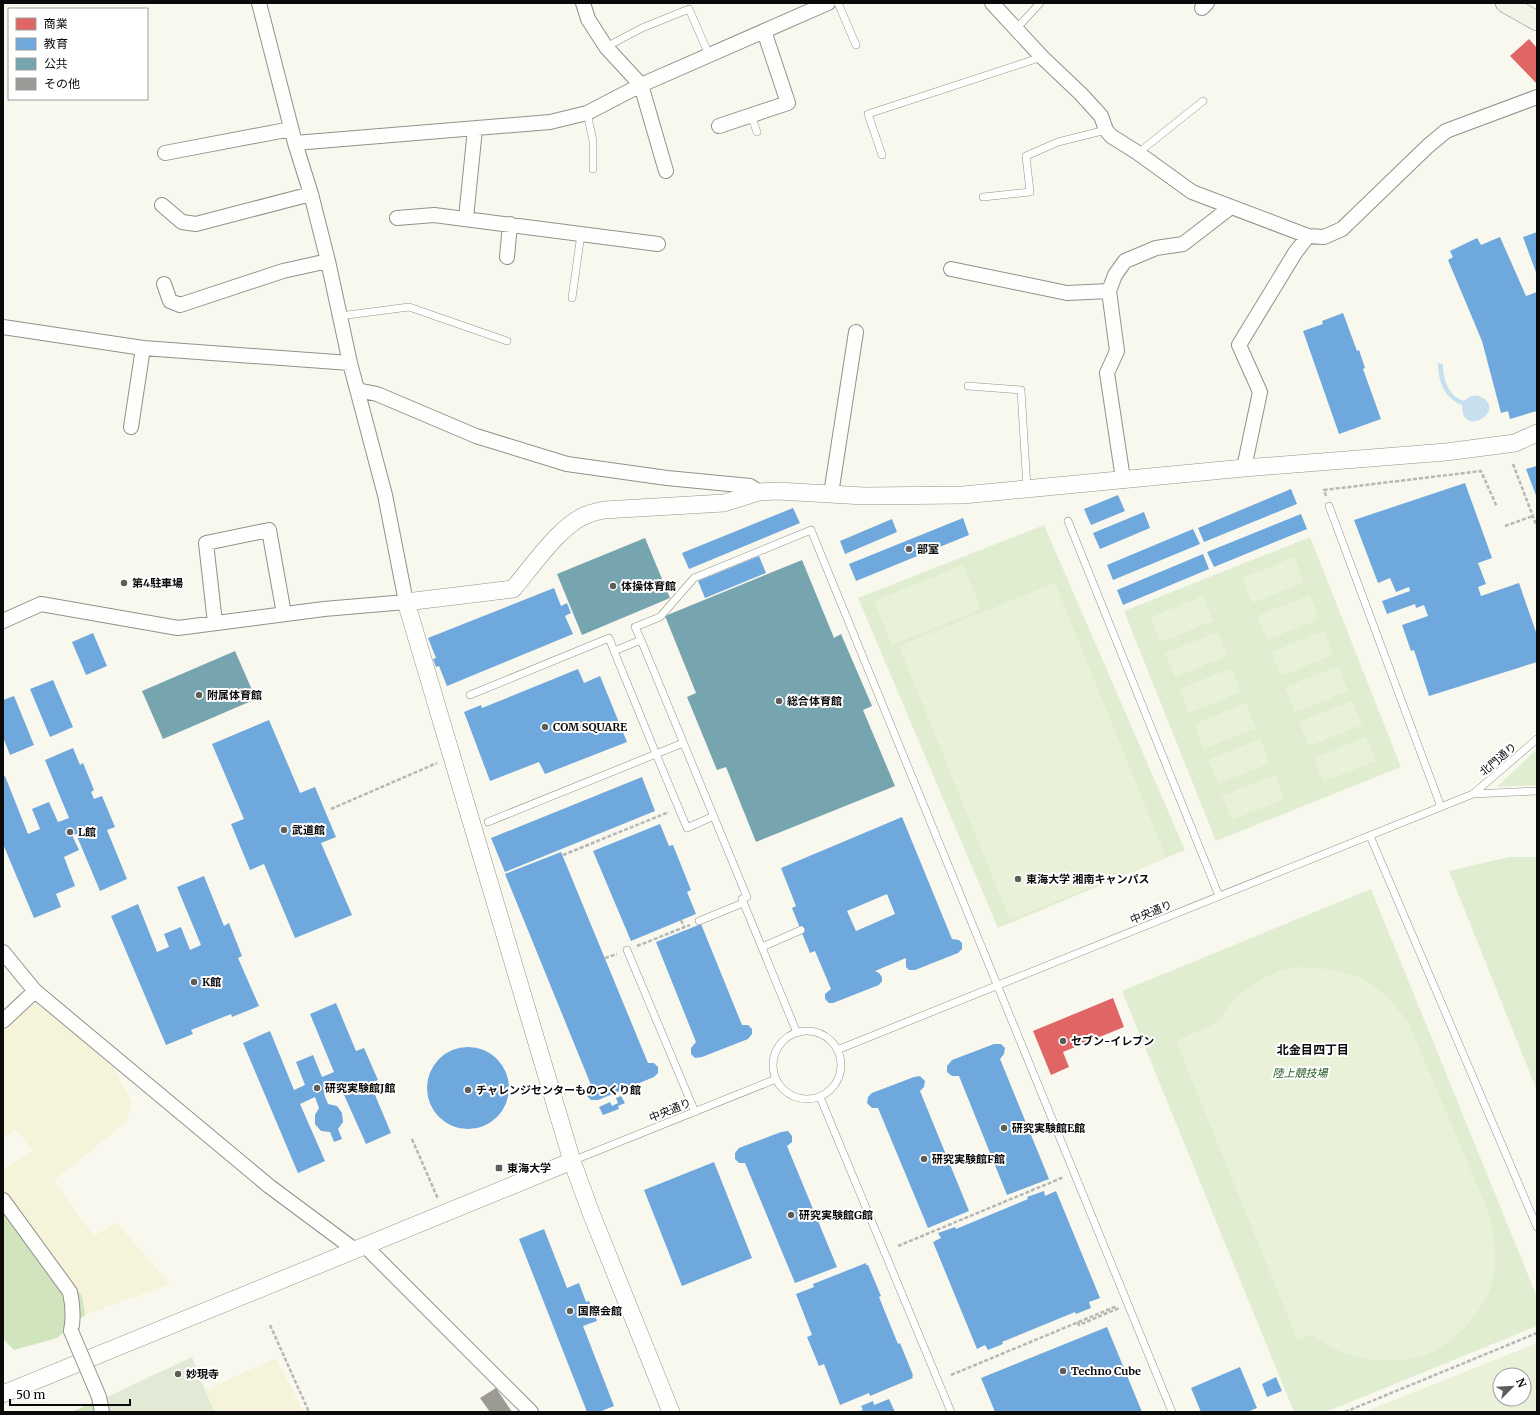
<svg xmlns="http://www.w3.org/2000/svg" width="1540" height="1415" font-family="Merriweather,'Noto Sans JP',serif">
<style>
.farmland{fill:#f5f4db}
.green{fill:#e0edd0}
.forest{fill:#d0e4be}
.cemetery{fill:#e2e9d4}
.pitch{fill:#eaf1d9;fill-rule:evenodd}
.water{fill:#c7dfef}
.shops{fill:#e06666}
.schools{fill:#6fa8dc;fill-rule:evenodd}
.public{fill:#76a5af}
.building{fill:#9c9a94}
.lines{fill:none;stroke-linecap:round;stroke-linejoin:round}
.service-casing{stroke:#92918d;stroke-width:8}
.minor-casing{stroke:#92918d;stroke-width:16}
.tertiary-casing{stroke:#92918d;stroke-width:18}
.secondary-casing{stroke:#888883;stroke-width:20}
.path{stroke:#b7b7b5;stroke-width:2.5;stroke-dasharray:4 2;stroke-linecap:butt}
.service{stroke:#fefefc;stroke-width:7}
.minor{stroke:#fefefc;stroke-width:14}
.tertiary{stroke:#fefefc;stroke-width:17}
.secondary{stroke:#f3f3e8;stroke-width:19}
.minor-bridge-casing{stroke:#92918d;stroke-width:16;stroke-linecap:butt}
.minor-bridge{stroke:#fefefc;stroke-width:14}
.poi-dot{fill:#5e5d5a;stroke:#fff;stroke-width:1.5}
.labels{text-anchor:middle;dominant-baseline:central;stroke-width:4;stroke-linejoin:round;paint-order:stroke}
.poi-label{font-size:11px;font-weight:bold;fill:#0a0a0a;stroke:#fff;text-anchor:start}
.street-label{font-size:11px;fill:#0a0a0a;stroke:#fff}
.park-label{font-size:11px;font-style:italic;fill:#285c21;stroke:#fff}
.neighbourhood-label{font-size:12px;font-weight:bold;fill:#0a0a0a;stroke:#fff}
</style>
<rect width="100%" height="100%" fill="#f9f8ee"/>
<path class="farmland" d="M37,1000L113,1067L132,1102L127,1121L54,1181L94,1236L116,1222L170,1284L85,1315L82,1296L3,1193V1170L32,1151L16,1129L3,1138V1030L11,1025Z
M276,1358L304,1412H214L205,1390Z"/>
<path class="green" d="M1044,525L1185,850L998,928L858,598Z
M1310,537L1401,767L1216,841L1124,611Z
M1537,749V785L1497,787Z
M1509,857H1537V1091L1449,871Z
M1371,889L1537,1297V1326L1326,1412H1294L1122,991Z"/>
<path class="forest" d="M13,1208L82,1296L85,1315L57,1338L14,1350L3,1339V1214L6,1215Z
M92,1403L96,1412H71Z"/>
<path class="cemetery" d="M192,1357L214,1412H107V1397Z"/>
<path class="pitch" d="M1294,557L1304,582L1252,603L1242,578Z
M963,565L981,609L892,645L874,601Z
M1055,583L1166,857L1010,920L899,646Z
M1310,595L1319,619L1267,640L1257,616Z
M1203,596L1213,621L1160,642L1151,617Z
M1324,631L1333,655L1281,676L1271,652Z
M1218,632L1227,656L1175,677L1165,653Z
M1338,666L1348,691L1295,712L1285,687Z
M1232,668L1241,692L1189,713L1179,689Z
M1352,701L1362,725L1309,746L1299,722Z
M1246,703L1256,728L1203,749L1194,724Z
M1366,737L1376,761L1323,782L1314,758Z
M1260,739L1270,763L1218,784L1208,760Z
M1275,775L1284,799L1232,820L1222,796Z
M1300,967C1356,970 1373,977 1408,1022L1491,1218C1494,1238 1498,1259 1493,1279C1491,1291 1483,1304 1476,1314C1464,1330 1446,1347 1427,1354C1392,1368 1340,1359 1312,1334L1298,1341L1176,1041L1217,1023L1229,1006L1244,991L1260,980L1281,970Z
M1537,1343V1412H1364ZM1500,1375H1524V1399H1500Z"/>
<path class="water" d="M1438,363L1443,364C1443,379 1448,396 1464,401C1469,396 1475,394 1481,397C1508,410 1461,440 1462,405C1444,398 1438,381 1438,363Z"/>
<path class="shops" d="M1529,39L1537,48V84L1510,56Z
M1113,998L1124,1027L1063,1052L1069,1067L1051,1075L1033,1031Z"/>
<path class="schools" d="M1537,232V275L1523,237Z
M1500,237L1526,296L1537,292V411L1510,419L1508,411L1501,413L1482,341L1448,260L1453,257L1450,251L1477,238L1481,245Z
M1343,313L1357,351L1359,350L1365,368L1363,369L1381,419L1339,434L1303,331L1323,324L1322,321Z
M1537,466V498L1526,469Z
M1465,483L1492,558L1478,563L1486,584L1478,587L1481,596L1519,583L1537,635V662L1429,696L1414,650L1411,651L1402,625L1428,616L1424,605L1416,608L1415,604L1387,614L1382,601L1410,591L1409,587L1396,592L1390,578L1378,583L1354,520Z
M1291,489L1297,504L1204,542L1198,528Z
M1118,495L1125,511L1091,525L1084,509Z
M793,508L800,523L689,569L682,553Z
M1144,512L1150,528L1100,549L1093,533Z
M1301,514L1307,529L1214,567L1207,552Z
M963,518L969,535L856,581L849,564Z
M892,519L897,532L845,554L840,541Z
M1193,529L1200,544L1113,580L1107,565Z
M1203,554L1209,569L1123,605L1117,590Z
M759,556L766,573L705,598L698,581Z
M554,588L561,606L567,603L571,613L565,616L573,634L447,686L439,666L436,667L433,659L436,658L428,638Z
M93,633L107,666L86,675L72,642Z
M578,669L584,683L600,676L627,742L545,774L539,762L490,781L464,712L481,705L482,708Z
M53,680L73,727L50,737L30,689Z
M14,696L34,745L10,755L3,737V700Z
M269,720L300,793L315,787L336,837L321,843L352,915L295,938L264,864L250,870L231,824L244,819L212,744Z
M73,748L80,765L83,763L94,790L91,792L94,799L102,796L115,827L107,830L127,879L100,891L76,834L72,835L79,850L64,857L75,886L56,894L61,907L34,918L3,844V777L5,776L28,834L40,829L32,809L49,802L58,822L69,818L45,760Z
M642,777L655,811L505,872L491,838Z
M902,817L952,939L959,940L962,943V949L958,953L915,970H909L906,967V958L875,971L879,973L882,977V981L879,985L833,1003H829L825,999V994L831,989L815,951L810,953L792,908L796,906L781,868ZM887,894L895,914L856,931L847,911Z
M660,824L669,846L673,845L691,890L687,892L696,914L631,941L593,851Z
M561,852L648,1063H654L658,1067V1073L654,1077L598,1100H591L587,1096V1090L591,1085L505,874Z
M204,876L224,926L229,923L242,956L238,958L259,1006L232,1017L231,1014L191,1030L193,1034L166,1045L111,916L138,904L157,952L169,947L164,934L181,927L190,950L201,945L177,887Z
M701,924L742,1025H748L752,1029V1034L748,1039L702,1057L695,1058L691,1054V1048L696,1042L656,942Z
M336,1003L356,1051L364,1048L378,1080L370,1083L391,1133L366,1144L340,1086L324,1094L328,1104L337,1106L342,1113L343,1122L338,1129L342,1139L334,1142L330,1132L321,1131L315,1124V1115L319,1108L315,1097L300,1104L325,1161L298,1173L243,1043L270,1031L294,1090L305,1085L296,1062L313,1055L322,1077L334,1072L310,1014Z
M994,1044H1001L1005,1048L1004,1054L1000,1059L1049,1179L1007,1195L959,1076H952L947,1072V1066L952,1060Z
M427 1088a41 41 0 1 1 82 0a41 41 0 1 1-82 0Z
M920,1076L925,1081L924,1087L920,1091L969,1211L928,1228L878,1108H872L867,1103L868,1097L872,1093L914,1077Z
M621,1096L625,1103L618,1106L619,1109L603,1115L599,1107L610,1102L612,1106L618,1103L616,1098Z
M788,1131L792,1136V1142L787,1146L837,1267L795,1283L745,1163H739L735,1159V1153L739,1148L781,1132Z
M714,1162L752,1258L682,1286L644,1190Z
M1044,1191L1045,1196L1056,1191L1100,1298L1089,1302L1091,1308L1076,1314L1075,1312L1002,1342L1003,1344L988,1350L985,1345L977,1349L933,1242L941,1238L938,1233L955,1227L956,1229L1028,1199L1027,1197Z
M544,1229L567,1288L579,1283L586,1302L589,1301L597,1321L583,1326L614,1406L599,1412H587L519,1239Z
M866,1263V1265H868L881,1296L879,1297L887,1317L898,1344L900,1343L913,1375L912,1376L913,1378L870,1396L869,1393L840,1405L824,1364L819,1366L807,1337L812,1335L796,1294L814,1287L813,1284Z
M1107,1327L1142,1412H995L981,1378Z
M1240,1367L1257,1408L1247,1412H1201L1191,1388Z
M1276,1377L1282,1391L1267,1397L1262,1384Z
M889,1399L895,1412H857L863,1410L861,1406L873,1401L874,1405Z"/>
<path class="public" d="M645,538L670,598L582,635L557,574Z
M802,560L834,638L841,634L872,706L863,710L895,786L756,842L726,767L717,770L687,697L696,693L665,616Z
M235,651L256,699L163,739L142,691Z"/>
<path class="building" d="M496,1388L512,1412H490L480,1398Z"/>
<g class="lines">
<g class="service-casing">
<path id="service" d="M838,3L856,45
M1017,28L1040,3
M606,47L642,28L689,9L709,55
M587,113L593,141V169
M751,115L757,132
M1138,153L1203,101
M882,155L868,114L1042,57
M983,197L1030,192L1026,156L1058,142L1106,130
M572,298L581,234
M340,316L409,307L507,341
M968,386L1021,390L1027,488
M1329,506L1441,807
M1068,521L1219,896
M641,640L635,627L660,617L694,578L811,530L1172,1412
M470,695L609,638L614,651
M683,743L656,754L614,651L641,640L747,897L742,899L797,1033
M1473,794L1537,791
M488,822L656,754L687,828L714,816
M1370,836L1537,1227
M699,921L743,903
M762,947L801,930
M627,950L695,1112
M773 1065a34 34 0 1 1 68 0a34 34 0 1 1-68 0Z
M837,1050L1473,794L1537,739
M820,1097L951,1412
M572,1161L776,1079"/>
</g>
<g class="minor-casing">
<path id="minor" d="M583,3L588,19L606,47L641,85L666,171
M992,3L1042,57L1081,94L1101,116L1106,130L1111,136L1138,153L1192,192L1308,236L1324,237L1342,229L1428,146L1446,131L1537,97
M1202,8L1207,3
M719,126L788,103L764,31
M295,143L550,122L587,113L641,85L828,3
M165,153L291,129
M162,205L182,222L196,224L311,194
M397,218L434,215L658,244
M466,218L475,129
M507,257L510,224
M951,269L1067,293L1109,291
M164,284L170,301L180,305L283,271L328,261
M3,327L143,348L350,363
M357,390L377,394L476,436L567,464L667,478L750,486L759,492
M131,427L143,348
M1244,468L1260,392L1239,345L1295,253L1308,236
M1123,479L1107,373L1117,351L1109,291L1115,275L1125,261L1156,248L1183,244L1231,207
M831,494L856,332
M3,621L41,604L178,628L324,609L406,602L385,495L350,363L328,261L311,194L295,143L259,3
M215,623L206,543L269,530L284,614
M3,952L35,991L269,1186L355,1250
M3,1021L35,991
M3,1200L70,1292C73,1306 74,1317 71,1331
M365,1246L531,1412
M99,1397L102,1412"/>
</g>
<g class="tertiary-casing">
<path id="tertiary" d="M3,1394L572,1161
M671,1412L591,1213L572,1161L406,602L513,589C532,567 562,522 589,514C594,512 599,511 604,510L724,503L759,492L778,491L864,496L963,495L1244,468L1446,452L1515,443L1537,433"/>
</g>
<g class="secondary-casing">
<path id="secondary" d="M1505,3L1537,21"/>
</g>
<path class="path" d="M1513,464L1537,527
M1326,496L1324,490L1481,471L1497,507
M1505,526L1533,516
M331,809L437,763
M563,855L669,812
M681,920L684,927
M637,946L690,925
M605,958L617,954
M412,1139L438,1199
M898,1246L1064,1177
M1078,1322L1079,1325L1119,1308
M270,1325L309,1412
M951,1375L1117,1306
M1345,1412L1537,1333"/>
<use href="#service" class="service"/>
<use href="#minor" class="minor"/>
<use href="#tertiary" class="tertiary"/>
<use href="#secondary" class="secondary"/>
<g class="minor-bridge-casing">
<path id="minor-bridge" d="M71,1331L99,1397"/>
</g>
<use href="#minor-bridge" class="minor-bridge"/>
</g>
<g class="poi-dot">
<circle cx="909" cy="549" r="4"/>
<circle cx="124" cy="583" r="4"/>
<circle cx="613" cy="586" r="4"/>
<circle cx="199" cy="695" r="4"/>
<circle cx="779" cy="701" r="4"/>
<circle cx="545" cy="727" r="4"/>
<circle cx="284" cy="830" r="4"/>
<circle cx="70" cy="832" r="4"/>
<circle cx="1018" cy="879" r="4"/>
<circle cx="194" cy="982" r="4"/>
<circle cx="1063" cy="1041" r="4"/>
<circle cx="317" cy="1088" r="4"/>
<circle cx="468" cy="1090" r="4"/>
<circle cx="1004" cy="1128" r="4"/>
<circle cx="924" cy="1159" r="4"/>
<rect x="495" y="1164" width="8" height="8" rx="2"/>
<circle cx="791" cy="1215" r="4"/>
<circle cx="570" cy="1311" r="4"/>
<circle cx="1063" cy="1371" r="4"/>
<circle cx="178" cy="1374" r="4"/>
</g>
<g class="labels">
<g class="poi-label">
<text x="917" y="549">部室</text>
<text x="132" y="583">第4駐車場</text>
<text x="621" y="586">体操体育館</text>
<text x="207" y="695">附属体育館</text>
<text x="787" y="701">総合体育館</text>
<text x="553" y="727">COM SQUARE</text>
<text x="292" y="830">武道館</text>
<text x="78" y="832">L館</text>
<text x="1026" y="879">東海大学 湘南キャンパス</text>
<text x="202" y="982">K館</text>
<text x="1071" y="1041">セブン-イレブン</text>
<text x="325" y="1088">研究実験館J館</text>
<text x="476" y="1090">チャレンジセンターものつくり館</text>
<text x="1012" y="1128">研究実験館E館</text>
<text x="932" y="1159">研究実験館F館</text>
<text x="507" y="1168">東海大学</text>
<text x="799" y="1215">研究実験館G館</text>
<text x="578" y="1311">国際会館</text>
<text x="1071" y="1371">Techno Cube</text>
<text x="186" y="1374">妙現寺</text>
</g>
<g class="street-label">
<text transform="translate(1498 759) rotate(-40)">北門通り</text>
<text transform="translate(1151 912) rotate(-22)">中央通り</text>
<text transform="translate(670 1110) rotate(-22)">中央通り</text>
</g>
<g class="park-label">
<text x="1300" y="1073">陸上競技場</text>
</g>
<g class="neighbourhood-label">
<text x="1313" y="1049">北金目四丁目</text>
</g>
</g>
<rect width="1540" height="1415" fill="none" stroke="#0a0a0a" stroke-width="8"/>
<rect x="8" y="8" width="140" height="92" fill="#ffffff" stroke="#9d9d9d"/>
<rect x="16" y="18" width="20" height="12" fill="#e06666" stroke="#9d9d9d"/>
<text x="44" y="28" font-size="12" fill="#0a0a0a">商業</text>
<rect x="16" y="38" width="20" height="12" fill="#6fa8dc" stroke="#9d9d9d"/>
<text x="44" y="48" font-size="12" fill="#0a0a0a">教育</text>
<rect x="16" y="58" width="20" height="12" fill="#76a5af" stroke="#9d9d9d"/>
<text x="44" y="68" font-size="12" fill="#0a0a0a">公共</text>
<rect x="16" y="78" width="20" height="12" fill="#9c9a94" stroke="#9d9d9d"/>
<text x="44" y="88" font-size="12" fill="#0a0a0a">その他</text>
<g transform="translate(1512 1387) rotate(66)"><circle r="19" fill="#ffffff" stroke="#9d9d9d"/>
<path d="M0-3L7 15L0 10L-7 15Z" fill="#5e5d5a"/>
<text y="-6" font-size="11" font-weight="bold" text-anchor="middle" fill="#0a0a0a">N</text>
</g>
<path d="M10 1399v6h120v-6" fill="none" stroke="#0a0a0a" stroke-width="2"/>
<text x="16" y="1399" font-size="12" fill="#0a0a0a" stroke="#ffffff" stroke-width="3" paint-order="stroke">50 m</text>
</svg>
